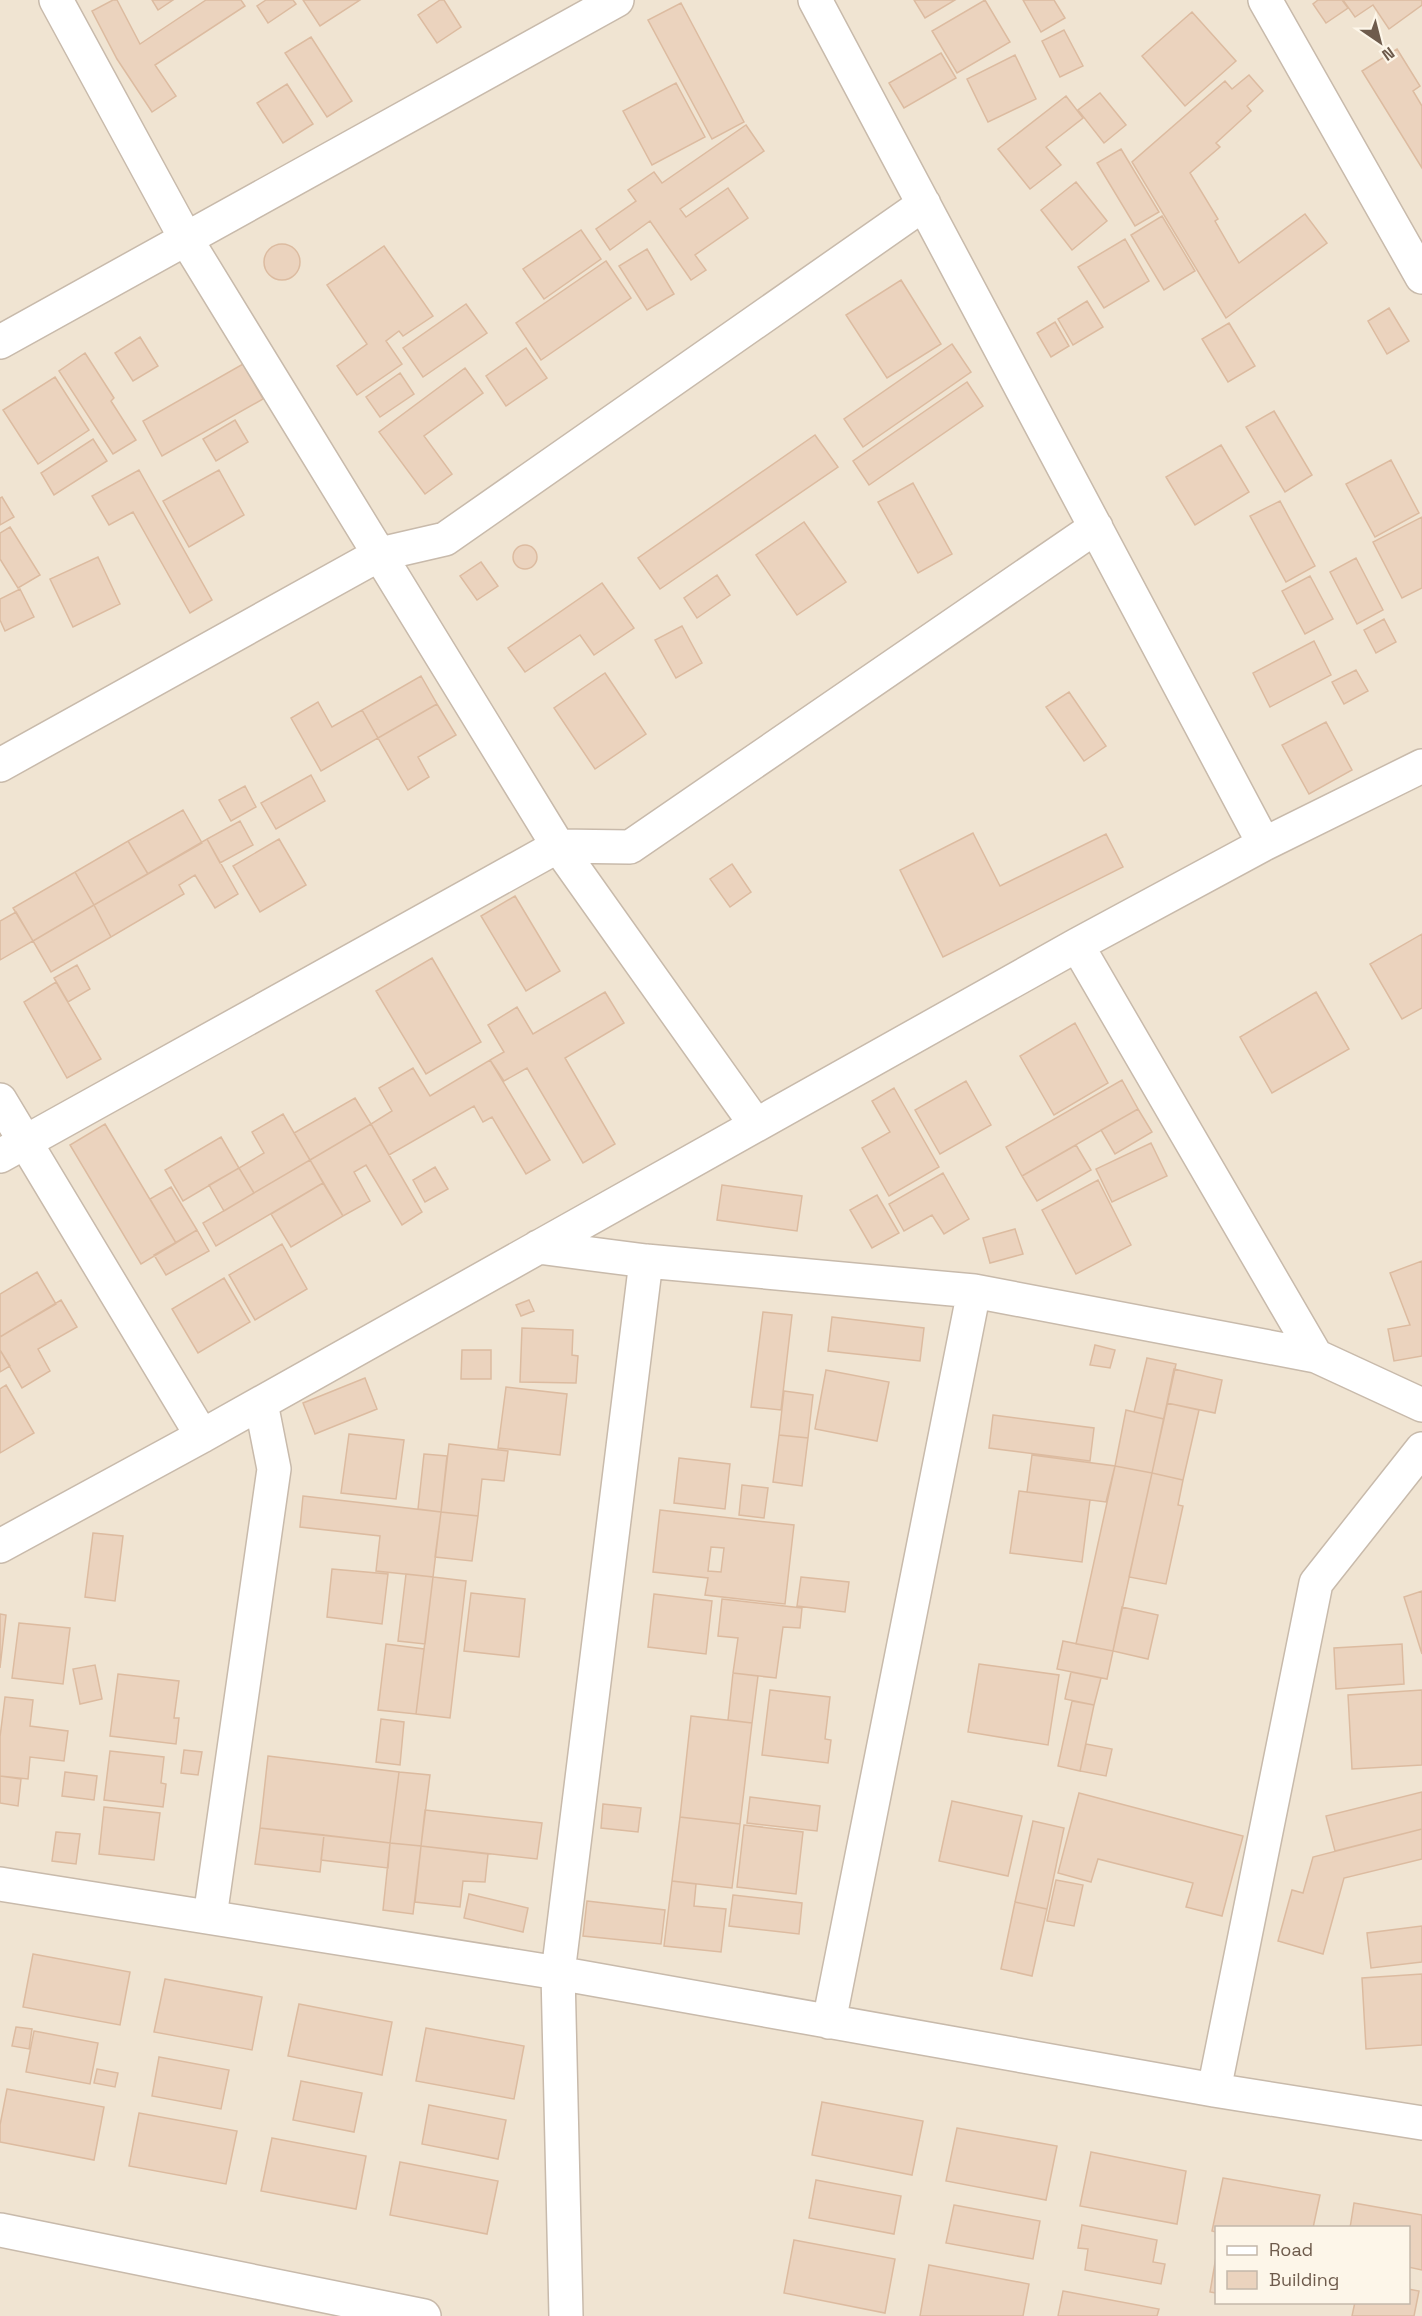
<svg xmlns="http://www.w3.org/2000/svg" width="1422" height="2316" font-family="'Space Grotesk',sans-serif">
<style>
.residential{fill:#f0e4d2;fill-rule:evenodd}
.building{fill:#ebd3be;stroke:#dcbba0;stroke-width:1.5;fill-rule:evenodd}
.lines{fill:none;stroke-linecap:round;stroke-linejoin:round}
.street-casing{stroke:#c8baab;stroke-width:36}
.street{stroke:#fff;stroke-width:33}
</style>
<rect width="100%" height="100%" fill="#f9f2e3"/>
<path class="residential" d="M0,0H1422V2316H0ZM1216,2228H1408V2302H1216Z"/>
<path class="building" d="M113,0H117L140,44L206,0H241L245,6L155,65L176,96L152,112L117,59L92,11Z
M152,0H173L158,10Z
M266,0H293L296,4L268,23L257,6Z
M303,0H360L320,26Z
M440,0H444L461,27L437,43L418,15Z
M914,0H955L925,18Z
M985,0L1010,42L957,73L932,31Z
M1023,0H1054L1065,18L1041,32Z
M1318,0H1342L1348,8L1326,23L1313,4Z
M1343,0H1422V5L1389,29L1373,5L1355,17Z
M681,3L744,122L712,139L648,20Z
M1192,12L1236,61L1185,106L1142,56Z
M1064,30L1083,66L1060,77L1042,41Z
M311,37L352,101L327,117L285,53Z
M1397,49L1420,86L1413,91L1422,106V168L1362,71Z
M941,53L956,78L904,108L889,83Z
M1015,55L1036,99L988,122L967,79Z
M1249,75L1263,91L1247,106L1251,111L1216,143L1220,147L1190,173L1218,219L1215,221L1239,263L1305,214L1327,243L1226,318L1132,162L1225,81L1232,89Z
M676,83L705,137L652,165L623,111Z
M287,84L313,124L283,143L257,103Z
M1100,93L1126,125L1104,143L1078,110Z
M1066,96L1083,118L1046,147L1061,165L1030,189L998,149Z
M746,125L764,151L680,209L686,217L728,188L748,218L695,255L706,270L691,280L650,221L610,250L596,229L636,201L628,190L654,172L662,183Z
M1121,149L1159,212L1135,226L1097,163Z
M1076,182L1107,221L1072,250L1041,210Z
M1162,216L1195,271L1164,290L1131,235Z
M581,230L601,259L544,299L523,269Z
M1125,239L1149,281L1104,308L1078,267Z
M264 262a18 18 0 1 1 36 0a18 18 0 1 1-36 0Z
M384,246L433,316L403,336L399,331L386,341L402,364L357,395L337,366L367,344L327,285Z
M647,249L674,294L647,310L619,266Z
M606,261L631,298L541,360L516,323Z
M901,280L941,344L887,378L846,315Z
M1087,301L1103,327L1073,345L1058,319Z
M466,304L487,333L423,377L403,348Z
M1389,308L1409,341L1387,354L1368,321Z
M1055,322L1069,346L1051,357L1037,333Z
M1229,323L1255,366L1228,382L1202,339Z
M140,337L158,366L133,381L115,353Z
M952,344L971,372L863,447L844,419Z
M526,348L547,378L506,406L486,376Z
M85,353L114,398L111,401L136,440L113,454L59,371Z
M243,364L263,399L162,456L143,421Z
M465,368L483,393L424,436L452,474L425,494L379,432Z
M400,373L414,394L380,417L366,397Z
M55,377L89,430L38,464L3,410Z
M967,382L983,406L869,485L853,461Z
M1274,411L1312,475L1285,492L1246,427Z
M235,420L248,442L216,461L203,439Z
M815,435L838,467L660,589L638,558Z
M93,439L107,461L54,495L41,473Z
M1221,445L1249,492L1195,525L1166,477Z
M1391,460L1419,513L1375,537L1346,484Z
M139,470L212,600L190,613L133,512L109,525L92,496Z
M219,470L244,515L189,547L163,501Z
M913,483L952,554L918,573L878,502Z
M2,497L14,517L0,525V498Z
M1280,501L1315,566L1286,582L1250,516Z
M1422,517V588L1402,598L1373,542Z
M804,522L846,582L797,615L756,555Z
M10,527L40,575L18,588L0,559V533Z
M513 557a12 12 0 1 1 24 0a12 12 0 1 1-24 0Z
M98,557L120,604L73,627L50,579Z
M1356,558L1383,610L1357,624L1330,572Z
M481,562L498,586L477,600L460,576Z
M717,575L730,595L697,618L684,598Z
M1310,576L1333,619L1305,634L1282,591Z
M602,583L634,628L594,655L580,635L525,672L508,648Z
M20,589L34,617L5,631L0,620V599Z
M1384,619L1396,642L1376,653L1364,630Z
M682,626L702,663L676,678L655,640Z
M1314,641L1331,675L1270,707L1253,673Z
M1356,670L1368,691L1344,704L1332,682Z
M605,673L646,734L595,769L554,708Z
M421,676L437,704L378,738L362,710Z
M1069,692L1106,746L1084,761L1046,707Z
M318,702L332,727L362,710L378,738L321,771L291,718Z
M437,704L456,735L418,757L429,777L408,790L378,738Z
M1326,722L1352,770L1309,794L1282,745Z
M311,775L325,801L276,829L261,803Z
M245,786L256,807L231,821L219,800Z
M183,810L202,843L148,874L128,841Z
M240,821L253,845L220,863L207,839Z
M973,833L1000,886L1106,834L1123,867L943,957L900,870Z
M207,839L238,894L215,908L195,875L179,885L184,894L111,937L94,905Z
M279,839L306,885L260,912L233,866Z
M128,841L148,874L94,905L75,872Z
M732,864L751,892L730,907L710,879Z
M75,872L94,905L33,941L13,908Z
M515,896L560,971L526,991L481,916Z
M94,905L111,937L51,972L33,941Z
M16,912L33,941L0,960V921Z
M1422,934V1008L1402,1019L1370,964Z
M432,958L481,1042L426,1074L376,991Z
M77,965L90,989L68,1002L54,978Z
M56,982L101,1059L67,1078L24,1002Z
M605,992L624,1023L565,1058L615,1144L583,1163L527,1068L504,1081L490,1060L504,1052L488,1025L517,1007L533,1034Z
M1316,992L1349,1049L1272,1093L1240,1037Z
M1075,1023L1108,1083L1054,1115L1020,1056Z
M490,1060L550,1160L526,1174L492,1117L483,1122L474,1106L389,1155L371,1124L392,1111L379,1088L413,1068L430,1096Z
M1122,1080L1138,1109L1022,1176L1006,1147Z
M966,1081L991,1125L940,1154L915,1110Z
M894,1088L939,1167L889,1196L862,1148L890,1132L872,1101Z
M355,1098L371,1124L310,1160L294,1133Z
M1138,1109L1152,1132L1115,1154L1101,1130Z
M283,1114L310,1160L254,1193L239,1168L264,1153L252,1132Z
M105,1124L176,1243L141,1264L70,1145Z
M371,1124L422,1212L402,1225L366,1165L354,1172L370,1201L343,1216L310,1160Z
M221,1137L239,1168L183,1201L165,1170Z
M1151,1143L1167,1176L1112,1202L1096,1169Z
M1076,1145L1091,1170L1037,1201L1022,1176Z
M310,1160L323,1183L216,1246L203,1223Z
M435,1167L448,1189L425,1202L413,1180Z
M239,1168L254,1193L224,1211L209,1185Z
M943,1173L969,1219L944,1234L932,1215L904,1231L889,1204Z
M1098,1180L1131,1245L1076,1274L1042,1210Z
M323,1183L343,1216L291,1247L271,1214Z
M722,1185L802,1196L797,1231L717,1220Z
M171,1187L197,1230L176,1243L150,1199Z
M877,1195L899,1233L872,1248L850,1210Z
M1015,1229L1023,1254L990,1263L983,1238Z
M197,1230L209,1251L166,1275L154,1255Z
M282,1244L307,1289L255,1320L229,1275Z
M1422,1261V1356L1394,1361L1388,1329L1410,1325L1390,1273Z
M37,1272L56,1304L0,1337V1294Z
M224,1278L250,1322L198,1353L172,1309Z
M61,1300L77,1327L38,1349L50,1371L22,1388L0,1350V1337Z
M529,1300L534,1311L521,1316L516,1305Z
M763,1312L792,1315L781,1410L751,1407Z
M832,1317L924,1328L920,1361L828,1351Z
M522,1328L573,1330L572,1355L578,1356L576,1383L520,1382Z
M1095,1345L1115,1350L1110,1368L1090,1365Z
M0,1350L10,1366L0,1372Z
M462,1350H491V1379H461Z
M1147,1358L1176,1364L1164,1419L1134,1412Z
M1174,1369L1222,1380L1215,1413L1167,1403Z
M826,1370L889,1382L877,1441L815,1429Z
M365,1378L377,1409L315,1434L303,1403Z
M6,1385L34,1433L0,1453V1389Z
M506,1387L567,1394L560,1455L498,1448Z
M784,1391L813,1395L808,1438L779,1435Z
M1167,1403L1199,1410L1183,1480L1152,1473Z
M1126,1410L1164,1419L1152,1473L1115,1466Z
M993,1415L1094,1428L1090,1461L989,1448Z
M349,1434L404,1440L396,1499L341,1493Z
M779,1435L808,1438L802,1486L773,1482Z
M449,1444L508,1451L504,1481L482,1479L478,1516L441,1512Z
M424,1454L447,1456L441,1512L418,1509Z
M1032,1455L1115,1466L1106,1502L1027,1492Z
M679,1458L730,1464L725,1509L674,1503Z
M1115,1466L1152,1473L1113,1651L1076,1644Z
M1152,1473L1183,1480L1178,1505L1183,1506L1166,1584L1129,1577Z
M742,1485L768,1488L764,1518L739,1515Z
M1019,1491L1090,1500L1082,1562L1010,1553Z
M303,1496L441,1512L433,1577L376,1571L380,1536L300,1527Z
M660,1510L794,1525L785,1604L705,1595L708,1578L653,1572ZM711,1547L724,1548L721,1572L708,1571Z
M441,1512L478,1516L472,1561L435,1557Z
M93,1533L123,1536L115,1601L85,1597Z
M332,1569L388,1574L382,1624L327,1617Z
M406,1574L433,1577L425,1644L398,1641Z
M433,1577L466,1581L450,1718L416,1714Z
M801,1577L849,1582L845,1612L797,1606Z
M1422,1591V1654L1404,1597Z
M471,1593L525,1599L519,1657L464,1651Z
M654,1594L712,1601L706,1654L648,1647Z
M722,1599L802,1608L800,1628L783,1627L776,1678L733,1673L738,1638L718,1636Z
M1122,1607L1158,1615L1148,1659L1113,1651Z
M0,1614L6,1615L0,1668Z
M19,1623L70,1628L63,1684L12,1678Z
M1063,1641L1113,1651L1107,1679L1057,1669Z
M386,1644L424,1649L416,1714L378,1710Z
M1402,1644L1404,1684L1336,1689L1334,1648Z
M979,1664L1059,1675L1048,1745L968,1732Z
M95,1665L102,1699L80,1704L73,1669Z
M1071,1672L1101,1678L1094,1705L1065,1699Z
M733,1673L758,1676L752,1723L728,1720Z
M118,1674L179,1681L174,1718H179L176,1744L110,1736Z
M770,1690L830,1697L825,1739L831,1740L828,1763L762,1755Z
M1422,1690V1765L1352,1769L1348,1695Z
M5,1697L33,1700L30,1726L68,1731L64,1761L30,1757L28,1779L0,1776V1737Z
M1072,1701L1094,1705L1080,1771L1058,1766Z
M691,1716L752,1723L740,1824L680,1817Z
M381,1719L404,1722L400,1765L376,1762Z
M1086,1744L1112,1749L1106,1776L1080,1771Z
M184,1750L202,1752L198,1775L181,1773Z
M110,1751L164,1757L161,1783L166,1784L163,1807L104,1800Z
M268,1756L399,1772L390,1843L260,1828Z
M65,1772L97,1776L94,1800L62,1796Z
M399,1772L430,1775L421,1846L390,1843Z
M0,1776L21,1779L18,1806L0,1803Z
M1422,1792V1829L1335,1851L1326,1816Z
M1079,1793L1243,1836L1222,1916L1186,1907L1193,1883L1098,1859L1091,1882L1058,1873Z
M750,1797L820,1806L817,1831L747,1823Z
M952,1801L1022,1816L1008,1876L939,1861Z
M603,1804L641,1808L638,1832L601,1828Z
M104,1807L160,1813L154,1860L99,1854Z
M425,1810L542,1823L537,1859L421,1846Z
M680,1817L740,1824L732,1888L672,1881Z
M1033,1821L1064,1828L1047,1909L1015,1902Z
M744,1825L803,1832L796,1894L737,1887Z
M260,1828L324,1835L320,1872L255,1864Z
M1422,1829V1859L1344,1878L1323,1954L1278,1941L1292,1890L1303,1893L1313,1857Z
M56,1832L80,1834L76,1864L52,1861Z
M324,1835L390,1843L388,1868L321,1860Z
M390,1843L421,1846L413,1914L383,1910Z
M421,1846L488,1854L485,1882L463,1881L460,1907L415,1902Z
M1056,1880L1083,1885L1074,1926L1047,1921Z
M672,1881L696,1884L694,1906L726,1909L721,1952L664,1946Z
M469,1894L528,1908L523,1932L464,1918Z
M733,1895L802,1903L799,1934L729,1926Z
M587,1901L665,1910L661,1944L583,1936Z
M1015,1902L1047,1909L1032,1976L1001,1969Z
M1422,1926V1962L1371,1968L1367,1933Z
M33,1954L130,1972L120,2025L23,2007Z
M1422,1974V2045L1366,2049L1362,1978Z
M165,1979L262,1997L252,2050L154,2032Z
M299,2004L392,2022L382,2075L288,2056Z
M16,2027L32,2029L29,2049L12,2046Z
M426,2028L524,2046L514,2099L416,2081Z
M34,2031L98,2043L90,2084L26,2072Z
M159,2057L229,2070L221,2109L152,2096Z
M97,2069L118,2073L115,2087L94,2083Z
M301,2081L362,2093L354,2132L293,2120Z
M7,2089L104,2107L94,2160L0,2142V2125Z
M822,2102L923,2121L912,2175L812,2155Z
M429,2105L506,2120L498,2159L422,2144Z
M139,2113L237,2131L226,2184L129,2166Z
M957,2128L1057,2146L1046,2200L946,2181Z
M272,2138L366,2156L356,2209L261,2191Z
M1091,2152L1186,2171L1177,2224L1080,2206Z
M400,2162L498,2181L487,2234L390,2215Z
M1223,2178L1320,2195L1313,2228H1216V2232L1212,2231Z
M816,2180L901,2196L894,2234L809,2218Z
M1354,2203L1422,2215V2270L1408,2267V2228H1350Z
M954,2205L1040,2221L1033,2259L946,2243Z
M1082,2225L1157,2240L1153,2262L1165,2264L1161,2284L1085,2270L1088,2249L1078,2248Z
M794,2240L895,2259L885,2313L784,2293Z
M1216,2257V2293L1210,2292Z
M929,2265L1029,2284L1023,2316H920Z
M1408,2289L1419,2291L1414,2316H1352L1355,2302H1408Z
M1063,2291L1159,2309L1157,2316H1058Z"/>
<g class="lines">
<g class="street-casing">
<path id="street" d="M56,0L186,239L558,846L756,1125
M815,0L1264,844
M1265,0L1422,277
M0,342L617,0
M0,765L380,554L445,539L924,204
M1077,945L1316,1356
M0,1100L202,1436
M0,1156L558,846L630,847L1096,527
M538,1247L646,1261L974,1291L1316,1356L1422,1405
M0,1546L202,1436L1077,945L1264,844L1422,766
M0,1884L558,1973L1214,2090L1422,2123
M210,1917L274,1469L261,1403
M829,2022L974,1291
M1214,2090L1316,1583L1422,1449
M0,2230L424,2316
M566,2316L558,1973L646,1261"/>
</g>
<use href="#street" class="street"/>
</g>
<rect x="1215" y="2226" width="195" height="78" fill="#fdf6e9" stroke="#c4b8aa" stroke-width="1.5"/>
<rect x="1227" y="2246" width="30" height="9" fill="#ffffff" stroke="#c4b8aa" stroke-width="1.5"/>
<text x="1269" y="2256" font-size="18" fill="#6e5b4c">Road</text>
<rect x="1227" y="2271" width="30" height="18" fill="#ebd3be" stroke="#c4b8aa" stroke-width="1.5"/>
<text x="1269" y="2286" font-size="18" fill="#6e5b4c">Building</text>
<g transform="translate(1380 42) rotate(145)" stroke="#fdf6e9" stroke-width="4.5" paint-order="stroke">
<path d="M0-4.5L10 22L0 15L-10 22Z" fill="#6e5b4c"/>
<text y="-9" font-size="16" font-weight="bold" text-anchor="middle" fill="#6e5b4c">N</text>
</g>
</svg>
